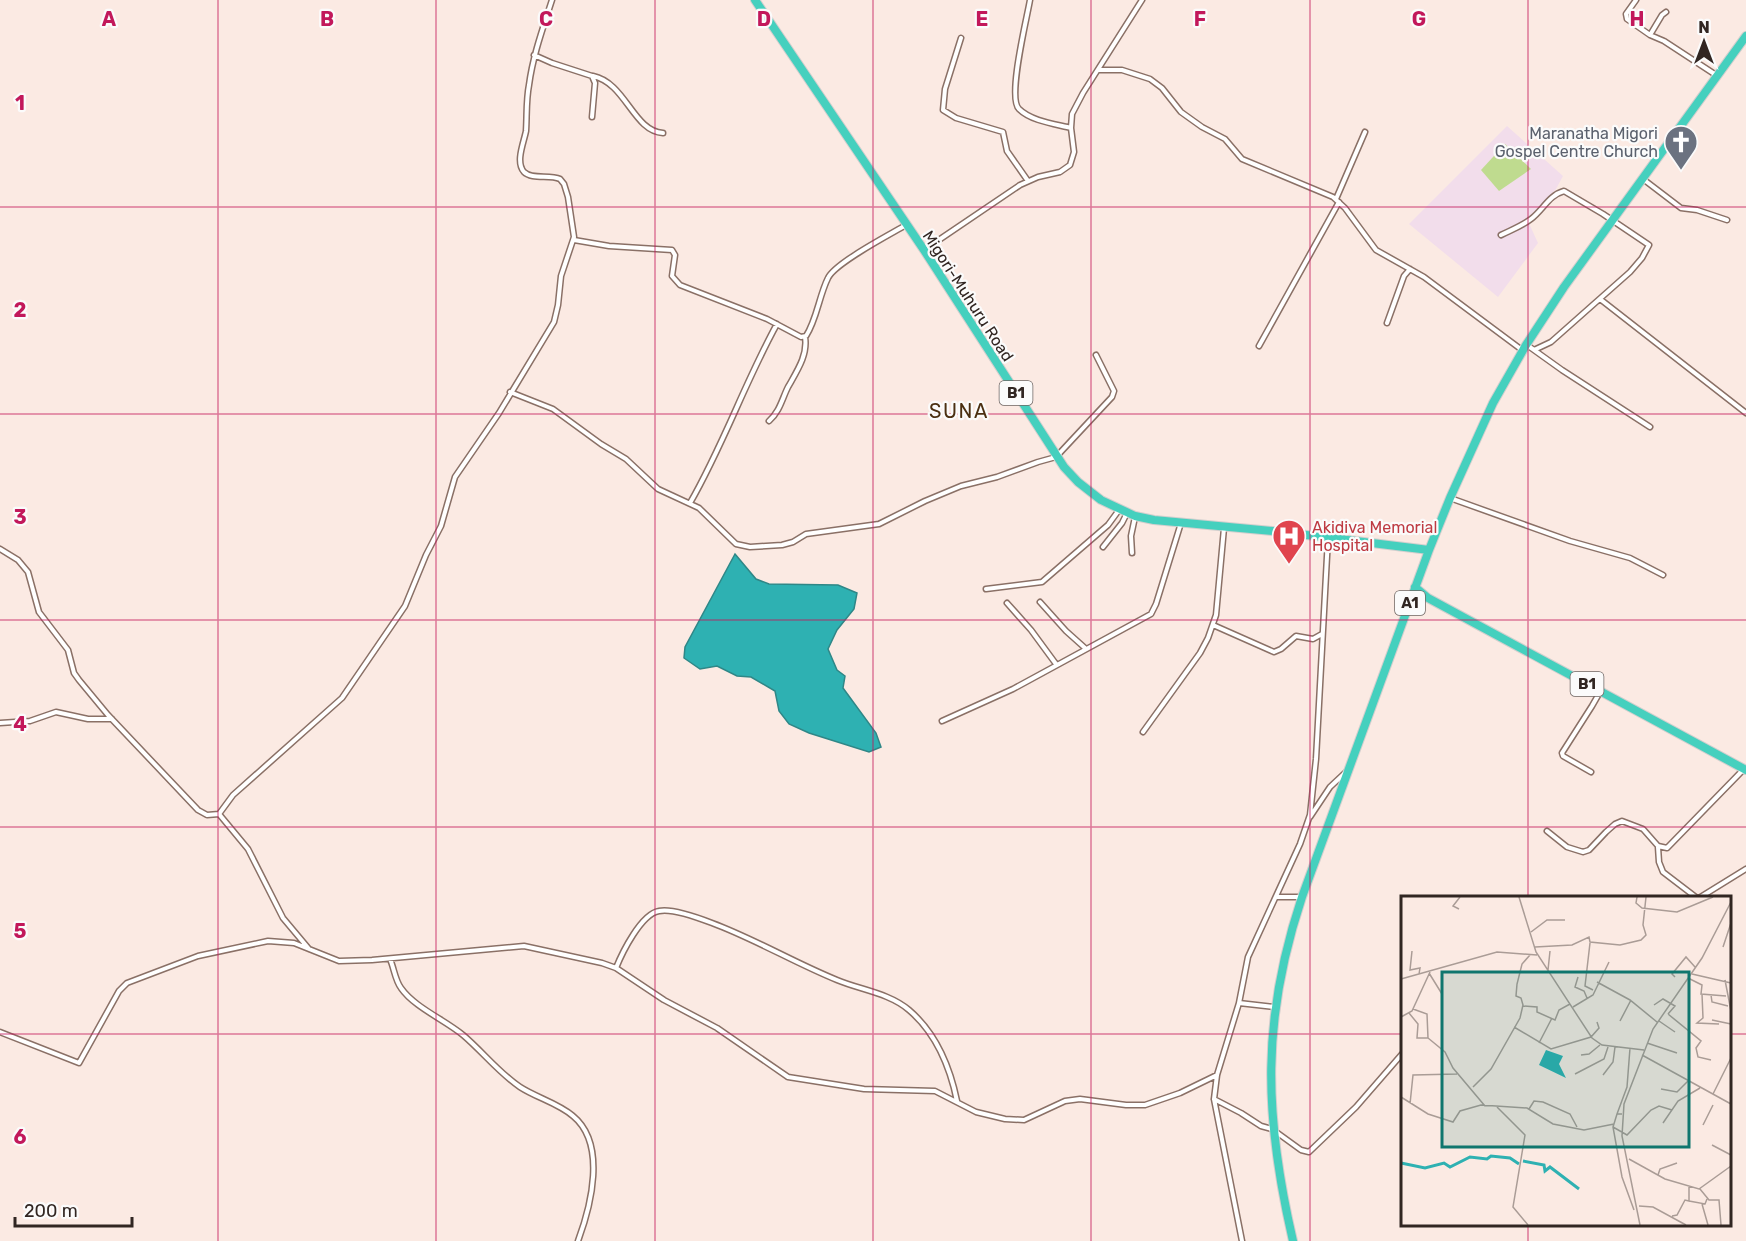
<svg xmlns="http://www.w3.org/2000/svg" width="1746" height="1241" font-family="Rubik,sans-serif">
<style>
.education{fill:#f2ddeb}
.green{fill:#bfdb8f}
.water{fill:#2eb1b2;stroke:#2f8787;stroke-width:1.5}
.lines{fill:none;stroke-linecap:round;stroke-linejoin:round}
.street-casing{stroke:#8a7066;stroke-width:7}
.highway-casing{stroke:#d2cfce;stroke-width:10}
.street{stroke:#fff;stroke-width:4}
.highway{stroke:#45d0be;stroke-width:8}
.grid{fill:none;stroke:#c2185b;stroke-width:1.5;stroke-opacity:0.55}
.labels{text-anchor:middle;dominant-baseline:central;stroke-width:4.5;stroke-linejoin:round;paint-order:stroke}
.shield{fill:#fbfbfb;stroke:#6e6663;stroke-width:1.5}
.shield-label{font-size:15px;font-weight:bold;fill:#312622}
.worship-label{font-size:16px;fill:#5b616d;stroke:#fbfbfb;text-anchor:end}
.street-label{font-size:16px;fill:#312622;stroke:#fbfbfb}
.health-label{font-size:16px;fill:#be3a42;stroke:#fbfbfb;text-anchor:start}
.quarter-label{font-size:20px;letter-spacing:1.5px;fill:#4c3012;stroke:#fbfbfb}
.inset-river{fill:none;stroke:#2eb1b2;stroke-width:3}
.inset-road{fill:none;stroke:#aa9c96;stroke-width:1.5}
.view{fill:#0f766e;fill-opacity:0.15;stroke:#0f766e;stroke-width:3}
.inset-edge{fill:none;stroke:#312622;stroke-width:3}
.grid-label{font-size:20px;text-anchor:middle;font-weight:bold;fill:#c2185b;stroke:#fbfbfb;stroke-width:4.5;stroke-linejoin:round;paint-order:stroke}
</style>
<rect width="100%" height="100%" fill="#fbeae3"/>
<path class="education" d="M1507,126L1563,176L1556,189L1527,219L1538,243L1498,297L1409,224Z"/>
<path class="green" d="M1505,144L1531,169L1499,191L1481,170Z"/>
<path class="water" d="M735,554L756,579L769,584L838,585L857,593L854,609L837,630L828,649L837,670L845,676L843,688L876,733L881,747L869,752L809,733L789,724L779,711L775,691L751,677L737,676L717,666L700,669L684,658L685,647Z"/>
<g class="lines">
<g class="street-casing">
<path id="street" d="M1030,0C1027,18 1007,98 1019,109C1031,121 1055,124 1071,128
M1636,0L1626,14L1627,19L1650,35
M1666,12L1662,15L1650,35L1664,41L1716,75
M961,38L945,89L943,110L956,118L1003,132L1007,151L1028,181
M534,55L552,63L592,76L595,83L592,117
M1099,70H1122L1150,79L1162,88L1181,112L1202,127L1225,139L1242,159L1333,197L1345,208L1376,250L1424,277L1522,350
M593,76C626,83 633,131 663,133
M1643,179L1681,208L1697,210L1727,220
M1336,199L1365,132
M1501,235C1511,230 1522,226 1531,219C1543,210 1549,195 1564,191L1603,214L1649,245L1642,258L1630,272L1551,342L1534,350L1527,345
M574,240L609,246L672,250L675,255L672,276L680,285L767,319L801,337L806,336C817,319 819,296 828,278C835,263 889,235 906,225
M924,250L1020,185L1038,177L1060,172L1070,165L1074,152L1071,128L1072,114L1083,93L1142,0
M1600,299L1746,413
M1387,323L1404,276L1410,269
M1259,346L1339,202
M1534,350L1562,370L1650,427
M510,392L553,409L601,444L626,459L658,489L699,508L736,544L750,547L782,545L793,542L806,534L879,524L925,501L961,486L997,477L1038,462L1056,457L1112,397L1114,391L1096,355
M769,421C780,411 782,399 788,387C797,371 808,355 805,337
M1450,498L1570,541L1630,558L1663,575
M690,503C723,446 745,382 777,324
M1103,547L1122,523L1127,513
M0,549L18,560L28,572L39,612L68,650L74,673L79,680L108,715L198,810L207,815L219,814
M1132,553L1131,536L1135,517
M986,589L1042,582L1108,525L1119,510
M1040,602L1066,631L1085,648
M1007,603L1031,630L1056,664
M1213,625L1274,652L1281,649L1296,636L1313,639L1322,634
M942,721L1013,689L1151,614L1156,604L1181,523
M0,723L30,721L56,712L88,719H112
M1143,732L1200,653L1208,638L1216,615L1224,528
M1591,772L1563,756L1562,753L1592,706L1600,692
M219,814L233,795L342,698L405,606L426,555L441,526L455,477L499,413L554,322L558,305L561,276L574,237L568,197L564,184L560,179C550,174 532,180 524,172C515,162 524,142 526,131C527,116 526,100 529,85C533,55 543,28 552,0
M219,814L248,849L283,918L309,949
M1310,817L1330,787L1346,772
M1547,831L1567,847L1583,852L1589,850L1606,832L1615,824L1622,821L1643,829L1658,846L1667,848L1743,770
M1658,847L1659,862L1663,872L1697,898
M1276,897H1301
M1699,898L1746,869
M390,959C394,968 395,980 401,988C414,1007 445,1020 463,1035C483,1052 499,1073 520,1087C537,1098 558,1103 573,1116C607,1144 591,1206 578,1241
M616,968C622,953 641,914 659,911C672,908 699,918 712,923C755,939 795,963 837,980C861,990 889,993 909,1010C936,1033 950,1067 957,1101
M1239,1003L1248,957L1300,844L1310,815L1316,759L1328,538
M0,1032L79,1063L119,991L127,983L198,956L268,941L294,943L339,961L372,960L524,946L602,963L616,968L664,1000L717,1028L788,1077L864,1089L935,1091L976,1112L1005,1119L1024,1120L1065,1101L1080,1099L1126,1105H1145L1180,1093L1217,1075
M1214,1099L1241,1113L1261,1126L1272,1129L1301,1150L1309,1152L1356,1107L1402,1054
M1242,1241L1214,1099L1217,1075L1239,1003L1275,1007"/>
</g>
<g class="highway-casing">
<path id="highway" d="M755,0L924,250L1064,467L1078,482L1101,500L1135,516L1154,520L1282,532L1429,550
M1415,587L1428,598L1746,770
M1293,1241C1264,1116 1261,1020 1302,897L1429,550L1450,498L1493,403L1526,345L1564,287L1746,36"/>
</g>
<use href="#street" class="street"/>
<use href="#highway" class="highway"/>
</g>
<path class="grid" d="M218,0V1241M436,0V1241M655,0V1241M873,0V1241M1091,0V1241M1310,0V1241M1528,0V898M0,207H1746M0,414H1746M0,620H1746M0,827H1746M0,1034H1402M1730,1034H1746M1528,1224V1241"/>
<defs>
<g id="church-pin" transform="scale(1.725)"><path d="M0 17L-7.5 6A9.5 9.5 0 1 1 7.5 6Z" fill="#6b7280" stroke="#fbfbfb"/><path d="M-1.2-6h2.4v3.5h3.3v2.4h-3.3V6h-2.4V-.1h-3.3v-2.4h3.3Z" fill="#fff"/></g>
<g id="hospital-pin" transform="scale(1.725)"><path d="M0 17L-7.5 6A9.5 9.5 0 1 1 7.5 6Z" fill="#e0444e" stroke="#fbfbfb"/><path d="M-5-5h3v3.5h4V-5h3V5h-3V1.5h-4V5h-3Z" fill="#fff"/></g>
</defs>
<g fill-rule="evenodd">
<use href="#church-pin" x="1681" y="142"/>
<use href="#hospital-pin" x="1289" y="536"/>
</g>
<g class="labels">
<g class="shield">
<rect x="999.5" y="381" width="33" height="24" rx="4.5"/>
<rect x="1395" y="591" width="30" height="24" rx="4.5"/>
<rect x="1570.5" y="672" width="33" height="24" rx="4.5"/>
</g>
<g class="shield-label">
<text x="1016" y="393">B1</text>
<text x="1410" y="603">A1</text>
<text x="1587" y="684">B1</text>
</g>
<g class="worship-label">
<text x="1658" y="133">Maranatha Migori<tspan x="1658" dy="18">Gospel Centre Church</tspan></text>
</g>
<g class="street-label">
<text transform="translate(968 296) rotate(57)">Migori-Muhuru Road</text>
</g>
<g class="health-label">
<text x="1312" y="527">Akidiva Memorial<tspan x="1312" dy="18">Hospital</tspan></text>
</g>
<g class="quarter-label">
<text x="959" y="411">SUNA</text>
</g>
</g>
<g transform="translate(1401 896)">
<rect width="330" height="330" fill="#fbeae3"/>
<path d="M145,154L162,160L158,168L165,182L138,169Z" fill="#2eb1b2"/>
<path class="inset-river" d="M122,265L143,269L144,275L149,271L178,293M0,267L24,272L43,267L49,271L69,261L86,263L90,260L109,262L118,268"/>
<path class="inset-road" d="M118,1L135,56L191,142L201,149L243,154M236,1L235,7L241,12L276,16L312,1M58,13L52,10L59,1M130,36L146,24H164M189,47L184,90L192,94M134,51L171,49L188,41L189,46L219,49L240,44L245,39L242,29L245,1M322,51L330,27M11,55L9,74L19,72L18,78M147,74L149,55M28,77L41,98M291,78L330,87M177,81L174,91L183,95L186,102M274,81L271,78L285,61L294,71M287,82L301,89L300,98L325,100M0,83L96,56L136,59M324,84L330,115M196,86L229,104L256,126M301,98L302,122L296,127L318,128M310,99L311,106L327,110M253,109L262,103L274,110L267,118M122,110L136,111V116L154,124L158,114L169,108M172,111L192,99L208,66M12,113L26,118L27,142L44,156L52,172L84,210M8,117L17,128L16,142H27M267,118L300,145L295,152L297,161L310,164M0,121L11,115L29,76M311,124L330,128M219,125L230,104M258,125L274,136M113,131L150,153L190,141L198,132L196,126M138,147L151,122M246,147L276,157M180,159L188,158L199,149M241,159L330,208M174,178L203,163L207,151M202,179L212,166L214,151M72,191L90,173L119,122L122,109L120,102L115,100L116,88L121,68L129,59M260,193L276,196L287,185M312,198L330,162M0,201L27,218L52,226L59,215L80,209L126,212L152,228L183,234L213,228M9,208L12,179L56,178M96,211L124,239L112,311L127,329M128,213L133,205L142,206L169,218L176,231M216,218L226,191L229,152M221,218H216L212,231L221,281L233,314M262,227L277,205L299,192M302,229L312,209M212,231L226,239L250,214L258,210L271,214M311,249L330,259M228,263L264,283L298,293L330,270M257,279L259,273L276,267M299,293L308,304H318L320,329M288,305L304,308L306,303M301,308L307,329M238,310L252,311L285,329M271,320L276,319L284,304L288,305V290M239,329L221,240L223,208L252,133L301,62L330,6"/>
<path class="view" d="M41,76H288V251H41Z"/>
<rect width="330" height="330" class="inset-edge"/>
</g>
<g class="grid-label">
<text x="109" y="26">A</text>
<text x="327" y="26">B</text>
<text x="546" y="26">C</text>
<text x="764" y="26">D</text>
<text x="982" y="26">E</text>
<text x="1200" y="26">F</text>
<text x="1419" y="26">G</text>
<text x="1637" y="26">H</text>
<text x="20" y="110">1</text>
<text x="20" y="317">2</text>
<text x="20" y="524">3</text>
<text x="20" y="731">4</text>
<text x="20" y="938">5</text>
<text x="20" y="1144">6</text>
</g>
<g transform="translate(1704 42)" stroke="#fbfbfb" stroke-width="4.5" paint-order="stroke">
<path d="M0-4.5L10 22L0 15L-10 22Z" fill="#312622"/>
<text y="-9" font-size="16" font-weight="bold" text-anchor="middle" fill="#312622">N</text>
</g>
<path d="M15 1217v9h117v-9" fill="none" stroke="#312622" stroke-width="3"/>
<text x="24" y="1217" font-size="18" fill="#312622" stroke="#fbfbfb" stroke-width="4.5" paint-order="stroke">200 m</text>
</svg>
